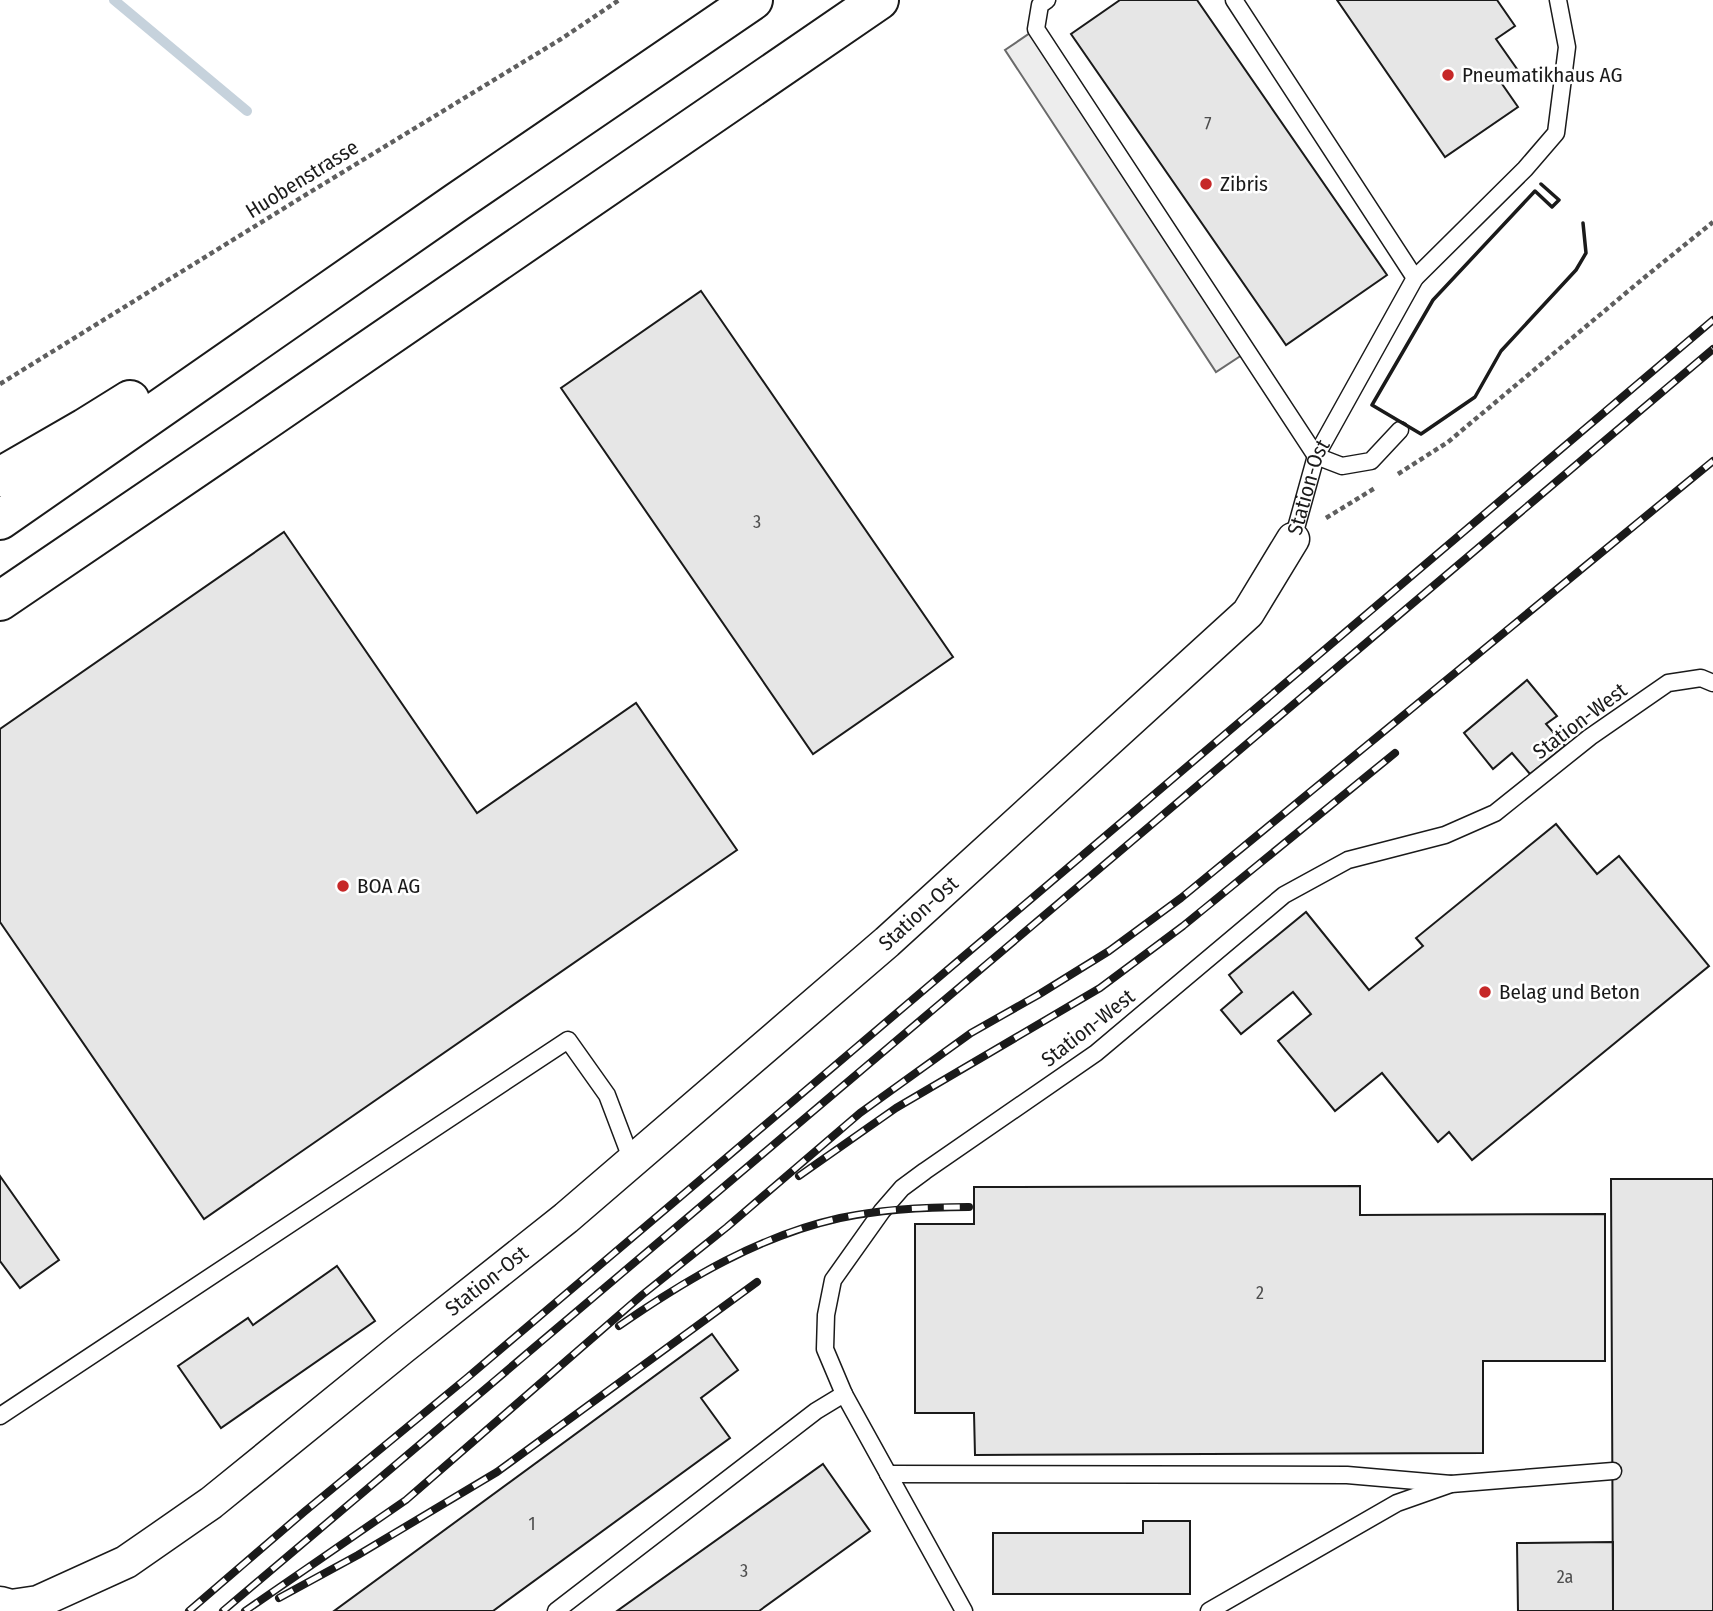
<svg xmlns="http://www.w3.org/2000/svg" width="1713" height="1611" font-family="'Fira Sans Condensed',sans-serif">
<style>
.parking{fill:#ededed;stroke:#6a6a6a;stroke-width:2}
.lines{fill:none;stroke-linecap:round;stroke-linejoin:round}
.stream{stroke:#c6d2dc;stroke-width:10}
.building{fill:#e6e6e6;stroke:#1a1a1a;stroke-width:2}
.lane-casing{stroke:#1a1a1a;stroke-width:19}
.street-casing{stroke:#1a1a1a;stroke-width:35}
.highway-casing{stroke:#1a1a1a;stroke-width:42}
.path{stroke:#5f5f5f;stroke-width:4.5;stroke-dasharray:5 3.5;stroke-linecap:butt}
.lane{stroke:#fff;stroke-width:16}
.street{stroke:#fff;stroke-width:32}
.highway{stroke:#fff;stroke-width:38}
.rail-casing{stroke:#1a1a1a;stroke-width:8}
.rail{stroke:#fff;stroke-width:5;stroke-dasharray:16;stroke-linecap:butt}
.wall{stroke:#1a1a1a;stroke-width:3.5}
.poi-dot{fill:#c62828;stroke:#fff;stroke-width:2.5}
.labels{text-anchor:middle;dominant-baseline:central;stroke-width:5;stroke-linejoin:round;paint-order:stroke}
.number-label{font-size:18px;fill:#4d4d4d}
.poi-label{font-size:21px;fill:#1a1a1a;stroke:#fff;text-anchor:start}
.street-label{font-size:21px;fill:#1a1a1a;stroke:#fff}
</style>
<rect width="100%" height="100%" fill="#fff"/>
<path class="parking" d="M1036,29L1248,351L1216,372L1005,50Z"/>
<g class="lines">
<path class="stream" d="M114,0L247,111"/>
</g>
<path class="building" d="M1120,0H1197L1387,275L1286,345L1071,34Z
M1337,0H1497L1515,26L1496,39L1517,69L1500,81L1518,107L1445,157Z
M701,291L953,657L813,754L561,388Z
M284,532L477,813L636,703L737,850L204,1219L0,922V729Z
M1527,680L1557,716L1546,724L1565,746L1530,774L1512,753L1493,769L1464,733Z
M1556,824L1597,874L1619,856L1709,966L1472,1160L1449,1132L1438,1142L1382,1073L1335,1111L1278,1041L1311,1014L1293,992L1241,1034L1221,1010L1242,992L1229,975L1306,912L1369,990L1423,946L1416,938Z
M0,1176L59,1260L20,1288L0,1261Z
M1611,1179H1713V1611H1613Z
M1360,1186V1215L1605,1214V1361H1483V1453L975,1455L974,1413H915V1224H974V1187Z
M337,1266L375,1321L221,1428L178,1366L248,1318L253,1325Z
M712,1334L738,1370L701,1398L730,1438L493,1611H334Z
M823,1464L870,1531L759,1611H617Z
M1143,1521H1190V1594H993V1533H1143Z
M1613,1542V1611H1518L1517,1543Z"/>
<g class="lines">
<g class="lane-casing">
<g id="lane">
<path d="M1047,0L1040,5L1036,29L1316,456L1342,466L1371,461L1400,430"/>
<path d="M1234,0L1415,278"/>
<path id="s1" d="M1293,539L1316,456L1415,278L1525,169L1556,133L1567,47L1558,0"/>
<path d="M0,1416L568,1040L607,1095L632,1161"/>
<path d="M888,1474L1347,1475L1451,1484"/>
<path d="M556,1611L816,1411L844,1394"/>
<path d="M964,1611L844,1394L825,1349L826,1315L833,1280L882,1211L902,1188L925,1171L1096,1053L1284,895L1348,860L1445,835L1495,813L1590,737L1668,683L1701,678L1713,683"/>
<path d="M1209,1611L1397,1503L1451,1484L1613,1471"/>
</g>
</g>
<g class="street-casing">
<g id="street">
<path id="s2" d="M0,1603L11,1606L38,1602L126,1562L211,1503L402,1348L566,1218L887,942L1248,613L1293,539"/>
</g>
</g>
<g class="highway-casing">
<path id="highway" d="M0,477L85,428L130,400
M0,520L457,202L753,0
M0,601L265,421L879,0"/>
</g>
<path class="path" d="M0,384L307,194L561,39L619,0
M1398,474L1448,442L1645,277L1713,222
M1326,518L1375,488"/>
<use href="#lane" class="lane"/>
<use href="#street" class="street"/>
<use href="#highway" class="highway"/>
<g class="rail-casing">
<path id="rail" d="M799,1176L896,1108L1100,988L1183,926L1395,753
M619,1326C687,1279 759,1236 840,1218C883,1209 926,1207 969,1207
M279,1598L358,1555L497,1472L757,1282
M189,1611L304,1512L468,1377L1713,320
M223,1611L1713,349
M245,1611L406,1500L642,1295L727,1227L860,1113L971,1033L1038,995L1109,951L1181,898L1713,461"/>
</g>
<use href="#rail" class="rail"/>
<path class="wall" d="M1541,184L1559,200L1552,207L1535,191L1433,300L1372,405L1421,434L1475,397L1501,351L1576,270L1586,253L1583,223"/>
</g>
<g class="poi-dot">
<circle cx="1448" cy="75" r="7"/>
<circle cx="1206" cy="184" r="7"/>
<circle cx="343" cy="886" r="7"/>
<circle cx="1485" cy="992" r="7"/>
</g>
<g class="labels">
<g class="number-label">
<text x="1208" y="124">7</text>
<text x="757" y="522">3</text>
<text x="1260" y="1293">2</text>
<text x="532" y="1524">1</text>
<text x="744" y="1571">3</text>
<text x="1565" y="1577">2a</text>
</g>
<g class="poi-label">
<text x="1462" y="75">Pneumatikhaus AG</text>
<text x="1220" y="184">Zibris</text>
<text x="357" y="886">BOA AG</text>
<text x="1499" y="992">Belag und Beton</text>
</g>
<g class="street-label">
<text transform="translate(302 179) rotate(-32)">Huobenstrasse</text>
<text stroke="none"><textPath href="#s1" startOffset="54">Station-Ost</textPath></text>
<text transform="translate(1580 721) rotate(-37)">Station-West</text>
<text stroke="none"><textPath href="#s2" startOffset="1160">Station-Ost</textPath></text>
<text transform="translate(1088 1028) rotate(-38)">Station-West</text>
<text stroke="none"><textPath href="#s2" startOffset="593">Station-Ost</textPath></text>
</g>
</g>
</svg>
